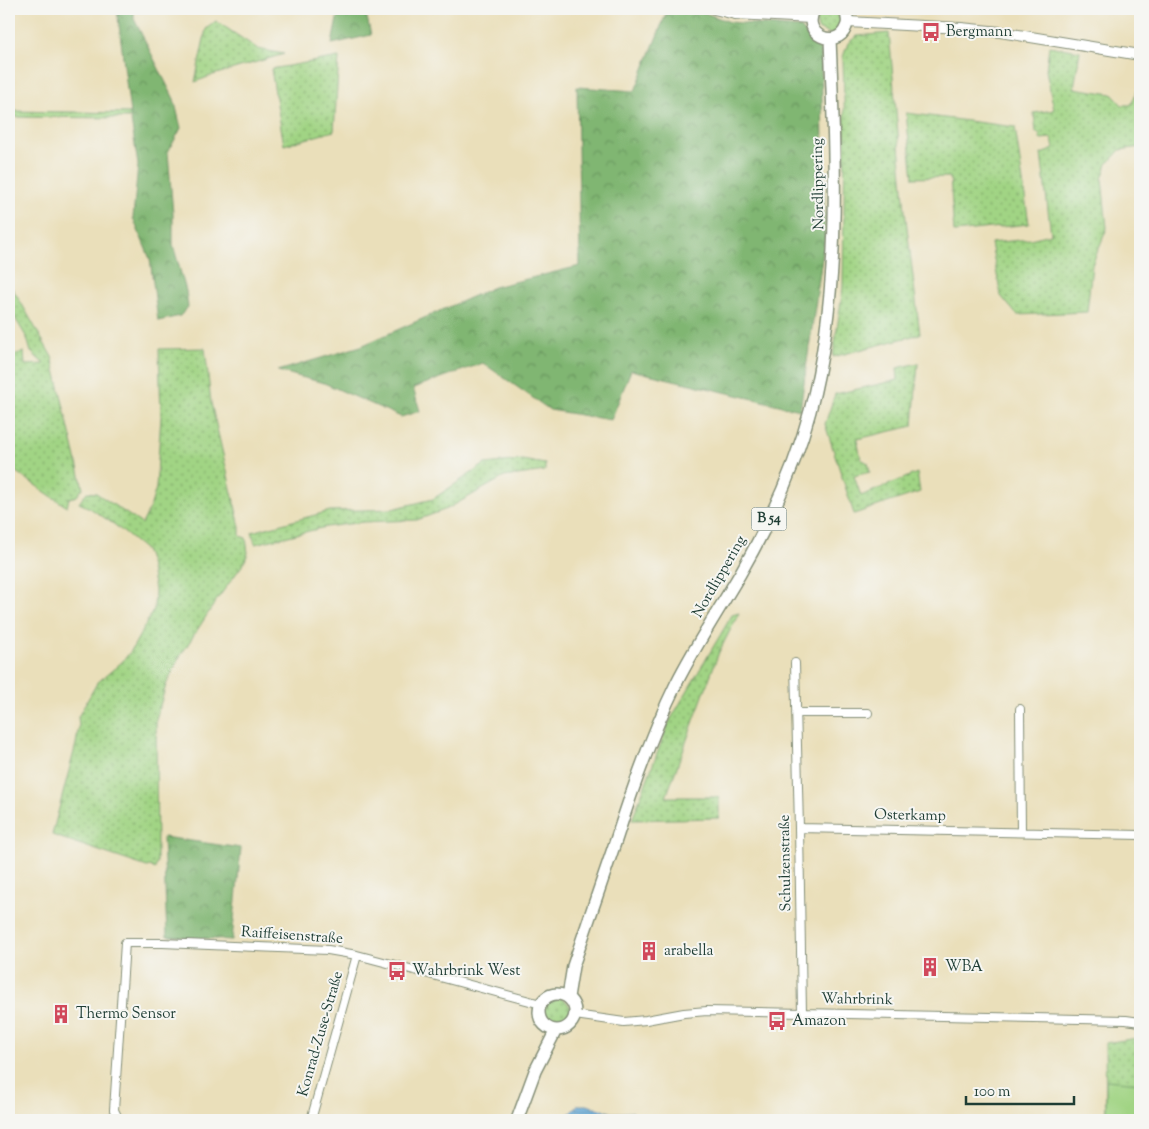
<svg xmlns="http://www.w3.org/2000/svg" width="1149" height="1129" font-family="'Sorts Mill Goudy',serif">
<style>
.green{fill:url(#green-dots);stroke:#60885c}
.forest{fill:url(#forest-crowns);stroke:#507a53}
.pitch{fill:#a1d484;stroke:#60885c}
.water{fill:url(#water-rules);stroke:#407286}
.lines{fill:none;stroke-linecap:round;stroke-linejoin:round}
.stream{stroke:#62a8d8;stroke-width:2}
.street-casing{stroke:#848e77;stroke-width:10}
.secondary-casing{stroke:#848e77;stroke-width:12}
.primary-casing{stroke:#848e77;stroke-width:14}
.street{stroke:#fff;stroke-width:8}
.secondary{stroke:#fff;stroke-width:10}
.primary{stroke:#fff;stroke-width:11}
.labels{text-anchor:middle;dominant-baseline:central;stroke-width:4;stroke-linejoin:round;paint-order:stroke}
.shield{fill:#f6f6f2;stroke:#60746d;stroke-width:1}
.shield-label{font-size:14px;font-weight:bold;fill:#1f3d34}
.poi-label{font-size:15px;fill:#1f3d34;stroke:#f6f6f2;text-anchor:start}
.street-label{font-size:15px;fill:#1f3d34;stroke:#f6f6f2}
</style>
<defs>
<pattern id="green-dots" width="8" height="8" patternUnits="userSpaceOnUse" patternTransform="scale(1.25)"><rect width="8" height="8" fill="#a1d484"/><path d="M2 2h.1M6 6h.1" fill="none" stroke="#83ad6d" stroke-width="1.8" stroke-linecap="round"/></pattern>
<pattern id="forest-crowns" width="20" height="18" patternUnits="userSpaceOnUse" patternTransform="scale(1.25)"><rect width="20" height="18" fill="#80b672"/><path d="M2 6a3 3 0 1 1 6 0M12 15a3 3 0 1 1 6 0" fill="none" stroke="#68955e"/></pattern>
<pattern id="water-rules" width="6" height="5" patternUnits="userSpaceOnUse" patternTransform="scale(1.25)"><rect width="6" height="5" fill="#62a8d8"/><path d="M0 2.5h6" fill="none" stroke="#508ab0"/></pattern>
</defs>
<rect width="100%" height="100%" fill="#f6f6f2"/>
<filter id="ink" filterUnits="userSpaceOnUse"><feTurbulence type="fractalNoise" baseFrequency=".02" numOctaves="2"/><feDisplacementMap in="SourceGraphic" scale="10" xChannelSelector="R" yChannelSelector="G"/><feConvolveMatrix kernelMatrix="1 2 1 2 8 2 1 2 1" color-interpolation-filters="sRGB"/></filter>
<filter id="wash" filterUnits="userSpaceOnUse"><feTurbulence type="fractalNoise" baseFrequency=".0096" numOctaves="4" result="noise"/><feDisplacementMap in="SourceGraphic" scale="20" xChannelSelector="R" yChannelSelector="G"/><feGaussianBlur stdDeviation="1.12" result="paint"/><feColorMatrix in="noise" values="0 0 0 0 0 0 0 0 0 0 0 0 0 0 0 0 0 1.4 0 .05"/><feComposite in="paint" operator="in"/></filter>
<g filter="url(#wash)">
<rect width="100%" height="100%" fill="#eadfba"/>
<path class="green" d="M821,9H838L842,13L843,26L832,35L818,29C816,21 814,15 821,9Z
M216,21L258,49L284,54L213,75L195,82L206,29Z
M889,33L905,211L920,334L833,357L843,287L845,135L843,57L848,43L857,36Z
M1049,46L1080,51L1074,88L1112,94L1122,105H1131L1139,87H1140V147L1120,150L1107,164L1102,179L1107,228L1092,265L1087,312L1017,315L1001,296L991,243L1030,239L1051,234L1041,154L1054,149L1052,138L1040,139L1039,133H1036L1034,113L1054,110L1046,70Z
M339,57L334,131L284,145L271,69Z
M9,111L130,113L131,118L9,117Z
M906,113L1015,127L1029,224L954,232L950,177L913,178Z
M9,284L19,299L52,357L83,488L77,496L69,498L67,507L9,467V356L24,352L25,365L44,364L31,352L27,338L9,308Z
M205,348L211,403L240,527V536L246,538L248,553L244,563L218,598L179,658L166,685L156,719L157,862L155,869L150,866L147,867L52,835L76,744L79,726L78,717L97,683L122,662L131,651L154,609L155,590L150,563L145,550L115,525L90,508L79,503L87,492L96,493L142,524L150,508L156,488L161,417L159,349Z
M918,363L913,426L857,439L861,459L868,463L870,472L854,476L861,496L917,473L920,492L854,514L825,424L835,394L898,380L897,368Z
M522,460L545,464V471L504,477L447,509L417,520L363,522L326,527L255,544L252,532L330,511L392,509L433,499L485,464Z
M739,613L719,652L666,797H719V818L632,820L669,722L732,615Z
M543 1012a14 14 0 1 1 28 0a14 14 0 1 1-28 0Z
M1137,1038H1140V1088L1133,1120H1106L1105,1043Z"/>
<path class="forest" d="M117,9H134V19L174,99L181,128L168,152L173,214V245L186,291L188,307L180,316L158,321L150,259L133,218L138,165L130,113Z
M339,9H365L371,35L332,44Z
M668,9H694L730,22L801,28L821,52L825,238L800,410L631,370L611,420L550,410L483,363L413,388L420,411L401,417L324,383L278,371L361,346L494,287L580,266L577,87L635,91Z
M163,837L241,848L232,940L167,936Z"/>
<path class="pitch" d="M1106,1080L1140,1083V1088L1133,1120H1106Z"/>
<path class="water" d="M578,1105H587L613,1113L633,1112L637,1120H591L585,1118L579,1113L569,1114Z"/>
<g class="lines">
<path class="stream" d="M562,1120L569,1114"/>
</g>
</g>
<g filter="url(#ink)">
<g class="lines">
<g class="street-casing">
<path id="street" d="M795,663L799,828L802,1013
M1020,709L1021,832
M796,713H868
M799,828L1140,835
M575,1015L624,1022L646,1020L684,1013L707,1011L1126,1020L1140,1022
M119,1120L114,1110L125,943H162L328,950L357,955L399,966L541,1004
M311,1120L357,955"/>
</g>
<g class="secondary-casing">
<path id="secondary" d="M714,9L735,14L811,18
M848,22L961,28L1000,32L1140,55"/>
</g>
<g class="primary-casing">
<path id="primary" d="M815,9C799,34 837,51 846,27C849,21 847,15 844,9
M539 1012a18 18 0 1 1 36 0a18 18 0 1 1-36 0Z
M568,997L573,966C587,924 602,882 616,840C633,787 651,735 676,684C695,646 719,610 740,574C770,522 795,468 810,411C842,289 835,164 830,39
M517,1120L535,1071L556,1030"/>
</g>
<use href="#street" class="street"/>
<use href="#secondary" class="secondary"/>
<use href="#primary" class="primary"/>
</g>
</g>
<defs>
<g id="bus-bare" transform="scale(1.5)"><path d="M-5-6H5V4H4V6H2V4H-2V6H-4V4H-5ZM-3.5-4V0h7V-4ZM-3.5 1.2v1.5H-2V1.2ZM2 1.2v1.5H3.5V1.2Z" fill="#d1495b" stroke="#f6f6f2" stroke-width="2.5" paint-order="stroke"/></g>
<g id="building-bare" transform="scale(1.5)"><path d="M-4-6H4V6H1V3H-1V6H-4ZM-2.5-4.3h1.7v1.8h-1.7ZM.8-4.3h1.7v1.8H.8ZM-2.5-1h1.7V.8h-1.7ZM.8-1h1.7V.8H.8Z" fill="#d1495b" stroke="#f6f6f2" stroke-width="2.5" paint-order="stroke"/></g>
</defs>
<g fill-rule="evenodd">
<use href="#bus-bare" x="931" y="32"/>
<use href="#building-bare" x="649" y="951"/>
<use href="#building-bare" x="930" y="967"/>
<use href="#bus-bare" x="397" y="971"/>
<use href="#building-bare" x="61" y="1014"/>
<use href="#bus-bare" x="777" y="1021"/>
</g>
<g class="labels">
<rect class="shield" x="751.5" y="507.5" width="35" height="23" rx="4"/>
<g class="shield-label">
<text x="769" y="519">B 54</text>
</g>
<g class="poi-label">
<text x="946" y="32">Bergmann</text>
<text x="664" y="951">arabella</text>
<text x="945" y="967">WBA</text>
<text x="412" y="971">Wahrbrink West</text>
<text x="76" y="1014">Thermo Sensor</text>
<text x="792" y="1021">Amazon</text>
</g>
<g class="street-label">
<text transform="translate(819 184) rotate(-91)">Nordlippering</text>
<text transform="translate(720 577) rotate(-60)">Nordlippering</text>
<text transform="translate(910 816) rotate(1)">Osterkamp</text>
<text transform="translate(786 863) rotate(-91)">Schulzenstraße</text>
<text transform="translate(292 936) rotate(4)">Raiffeisenstraße</text>
<text transform="translate(857 1000) rotate(1)">Wahrbrink</text>
<text transform="translate(321 1034) rotate(-74)">Konrad-Zuse-Straße</text>
</g>
</g>
<rect width="1149" height="1129" fill="none" stroke="#f6f6f2" stroke-width="30"/>
<path d="M966 1096v8h108v-8" fill="none" stroke="#1f3d34" stroke-width="2.5"/>
<text x="974" y="1096" font-size="15" fill="#1f3d34" stroke="#f6f6f2" stroke-width="4" paint-order="stroke">100 m</text>
</svg>
